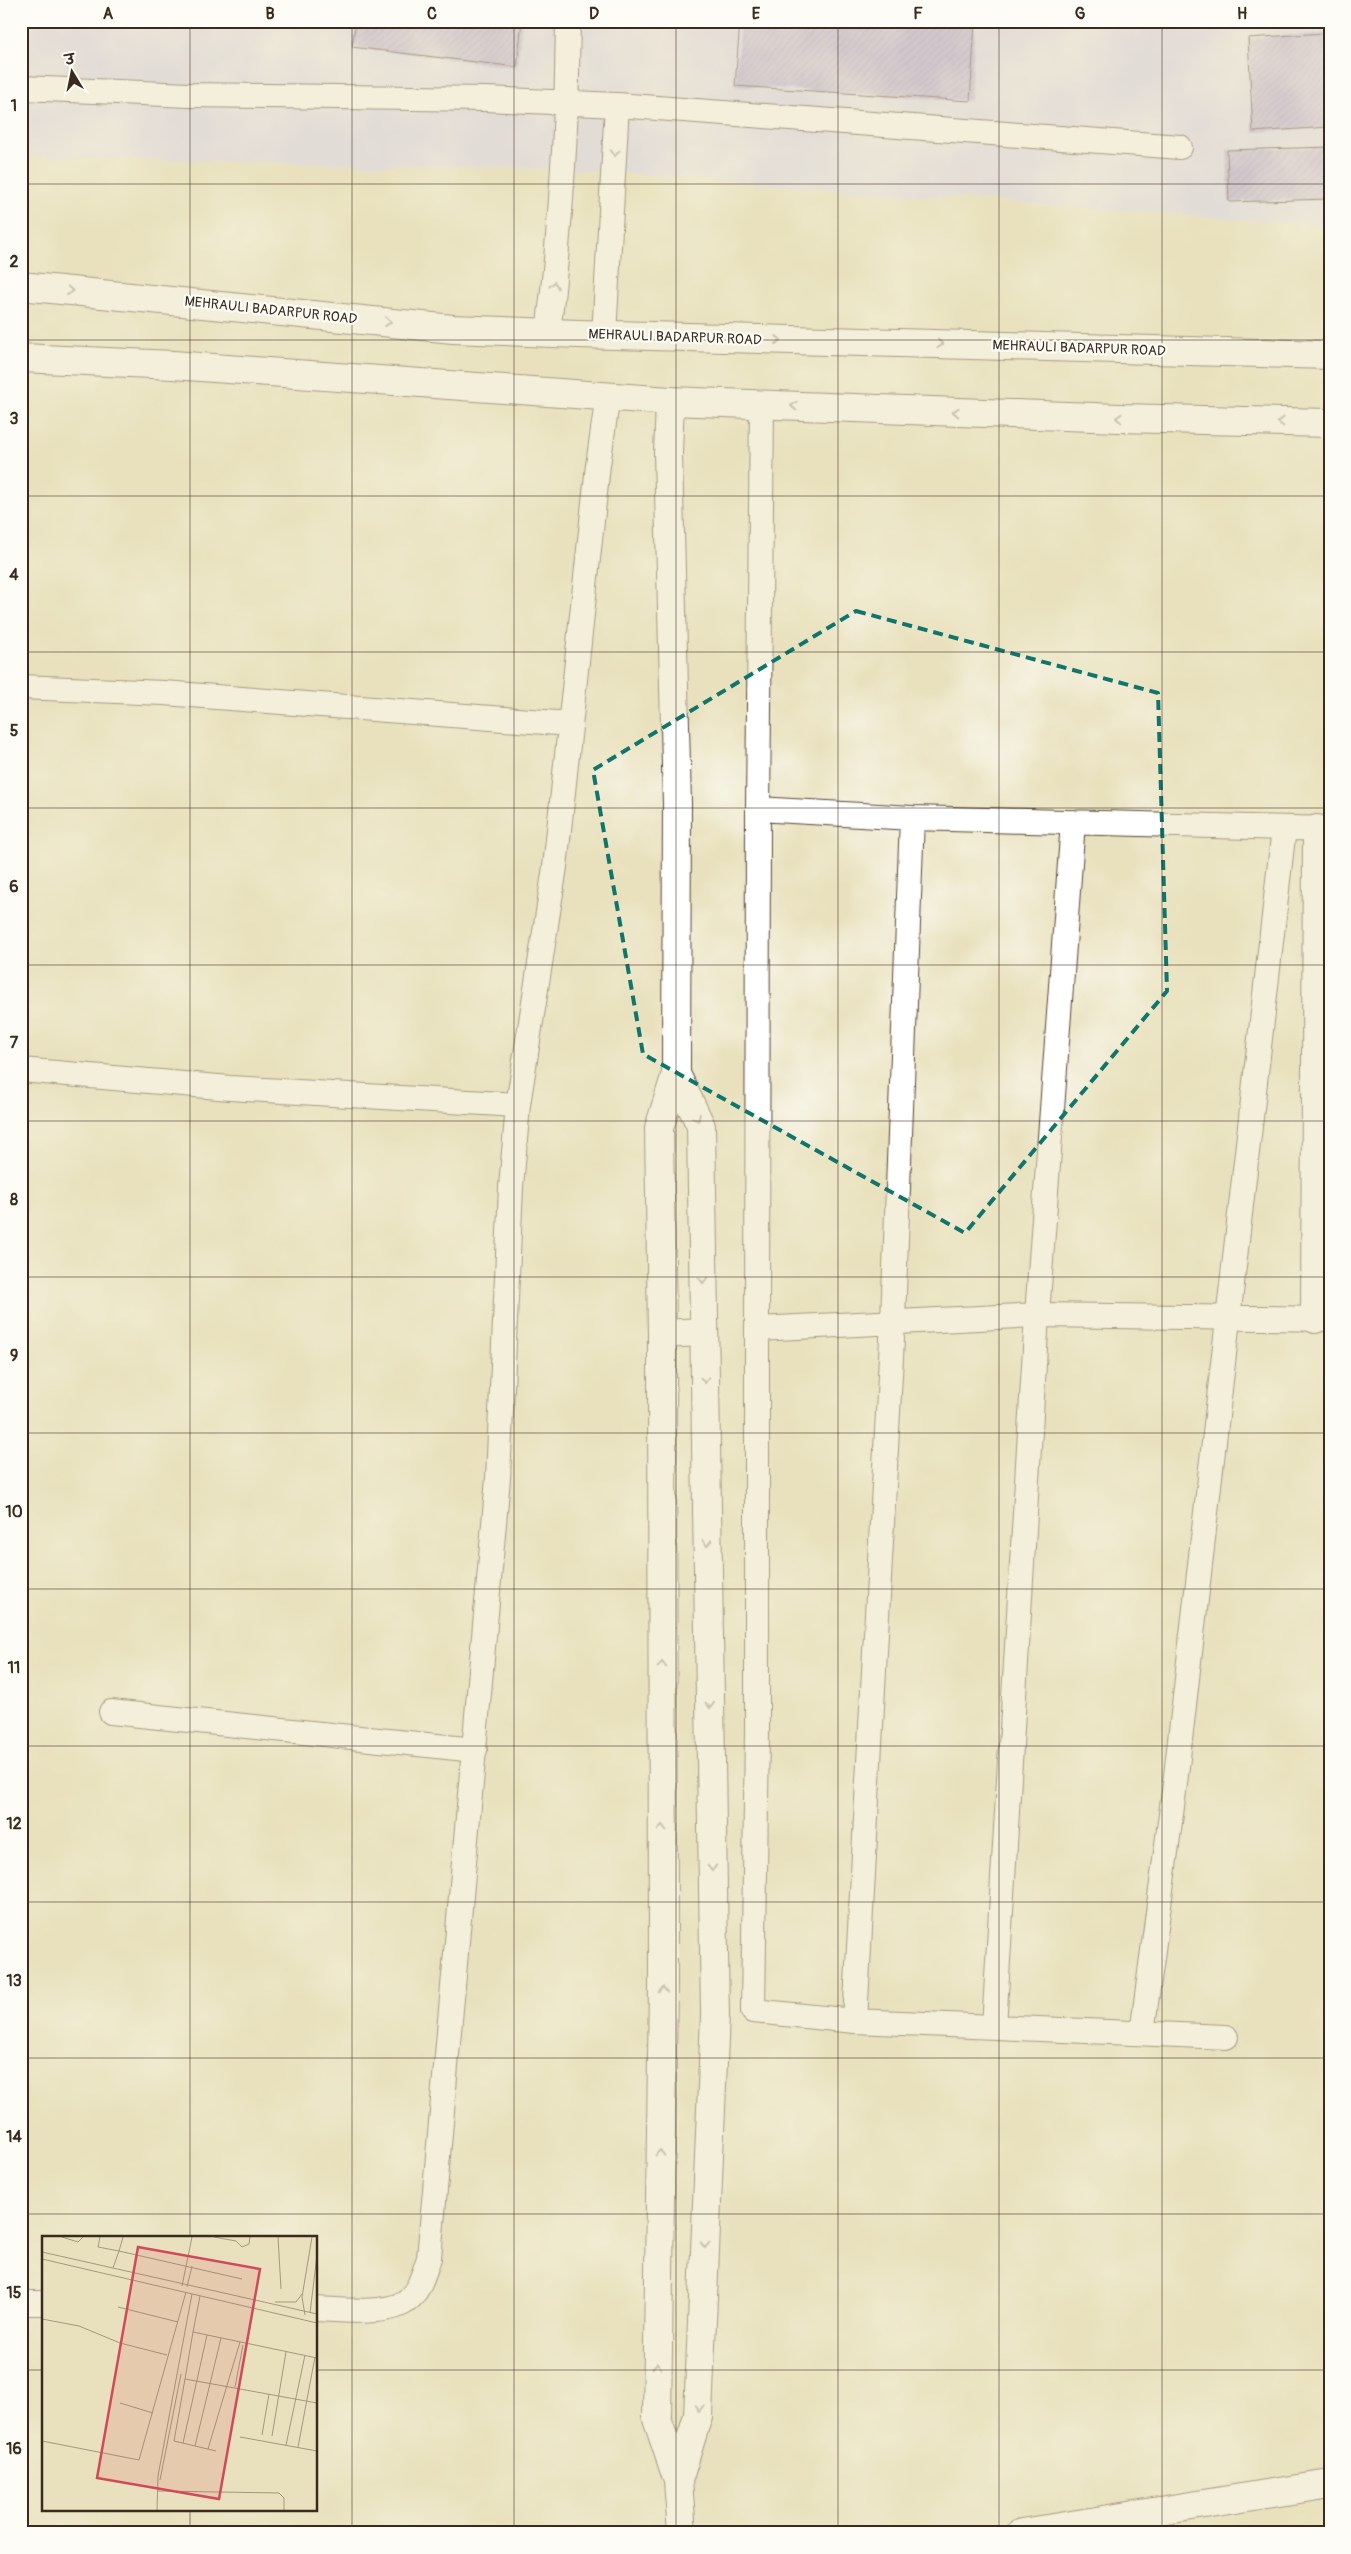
<svg xmlns="http://www.w3.org/2000/svg" width="1351" height="2554" font-family="Pangolin,'Playpen Sans Deva',sans-serif">
<style>
.built{fill:#dad6f7}
.building{fill:url(#building-hatch)}
.lines{fill:none;stroke-linecap:round;stroke-linejoin:round}
.lane-casing{stroke:#554536;stroke-width:26}
.street-casing{stroke:#554536;stroke-width:30}
.secondary-casing{stroke:#554536;stroke-width:30}
.primary-casing{stroke:#554536;stroke-width:30}
.lane{stroke:#fff;stroke-width:24}
.street{stroke:#fff;stroke-width:28}
.secondary{stroke:#fff;stroke-width:28}
.primary{stroke:#fff;stroke-width:28}
.oneway{stroke:#a79f9a}
.marked{fill:none;stroke:#0f766e;stroke-width:4;stroke-dasharray:10 6;stroke-linejoin:round}
.grid{fill:none;stroke:#3b2a1e;stroke-width:1;stroke-opacity:0.55}
.labels{text-anchor:middle;dominant-baseline:central;stroke-width:4.5;stroke-linejoin:round;paint-order:stroke}
.street-label{font-size:14px;fill:#3b2a1e;stroke:#fdfcf7}
.inset-road{fill:none;stroke:#a3987d;stroke-width:1}
.view{fill:#d1495b;fill-opacity:0.15;stroke:#d1495b;stroke-width:2.5}
.inset-edge{fill:none;stroke:#3b2a1e;stroke-width:2.5}
.neatline{fill:none;stroke:#3b2a1e;stroke-width:2}
.grid-label{font-size:16px;text-anchor:middle;font-weight:bold;fill:#3b2a1e}
</style>
<defs>
<pattern id="building-hatch" width="6" height="6" patternUnits="userSpaceOnUse" patternTransform="scale(1.25)"><rect width="6" height="6" fill="#b7a7e2"/><path d="M-1 1l2-2M0 6l6-6M5 7l2-2" fill="none" stroke="#9688b7"/></pattern>
</defs>
<rect width="100%" height="100%" fill="#fdfcf7"/>
<filter id="ink" filterUnits="userSpaceOnUse"><feTurbulence type="fractalNoise" baseFrequency=".02" numOctaves="2"/><feDisplacementMap in="SourceGraphic" scale="10" xChannelSelector="R" yChannelSelector="G"/><feConvolveMatrix kernelMatrix="1 2 1 2 8 2 1 2 1" color-interpolation-filters="sRGB"/></filter>
<filter id="wash" filterUnits="userSpaceOnUse"><feTurbulence type="fractalNoise" baseFrequency=".0096" numOctaves="4" result="noise"/><feDisplacementMap in="SourceGraphic" scale="20" xChannelSelector="R" yChannelSelector="G"/><feGaussianBlur stdDeviation="1.12" result="paint"/><feColorMatrix in="noise" values="0 0 0 0 0 0 0 0 0 0 0 0 0 0 0 0 0 1.4 0 .05"/><feComposite in="paint" operator="in"/></filter>
<g filter="url(#wash)">
<rect width="100%" height="100%" fill="#e9e1bd"/>
<path class="built" d="M21,21H1327L1330,31V226L564,169L21,157Z"/>
<g id="blocks">
<path class="building" d="M356,21H522L517,67L352,47Z
M740,21L975,23L970,101L735,86Z
M1325,33L1330,127L1253,132L1248,38Z
M1330,147V199L1229,202L1227,150Z"/>
</g>
</g>
<g filter="url(#ink)">
<use href="#blocks" fill-opacity="0" stroke="#554536" stroke-width="1"/>
<g class="lines">
<g class="lane-casing">
<path id="lane" d="M21,88L190,95L486,99L617,105L1180,147
M548,333C561,229 567,126 568,21
M604,335L617,105
M762,404L758,809L912,818L1330,829
M21,687L164,693L570,724
M758,809L757,1329L1037,1315L1330,1319
M21,1070L230,1088L518,1105
M757,1329V1732L753,2011L855,2021L1226,2037
M111,1712L475,1750
M855,2021L893,1320L912,818
M994,2027L1037,1315L1073,822
M1142,2033L1175,1784L1284,828
M21,2303H44
M316,2309C338,2310 387,2315 405,2302C419,2293 424,2272 429,2258L498,1478L511,1187L518,1105L555,867L598,465L608,395"/>
</g>
<g class="street-casing">
<path id="street" d="M1315,1319L1317,829
M662,1334L704,1332
M1021,2533L1330,2484"/>
</g>
<g class="secondary-casing">
<path id="secondary" d="M670,401L668,454L677,804L676,1074L659,1128L662,1334L663,1984L657,2419L678,2481L682,2533
M676,1074L701,1126L715,2015L698,2416L678,2481"/>
</g>
<g class="primary-casing">
<path id="primary" d="M21,286L453,329L578,334L1330,355
M21,358L173,365L670,401L1119,418L1330,423"/>
</g>
<use href="#lane" class="lane"/>
<use href="#street" class="street"/>
<use href="#secondary" class="secondary"/>
<use href="#primary" class="primary"/>
</g>
<defs><path id="oneway-chevron" d="M-2-3.5L2.5 0L-2 3.5" fill="none" stroke-width="1.6" stroke-linecap="round" stroke-linejoin="round" transform="scale(1.25)"/></defs>
<g class="oneway">
<use href="#oneway-chevron" transform="translate(615 153) rotate(92)"/>
<use href="#oneway-chevron" transform="translate(554 285) rotate(-82)"/>
<use href="#oneway-chevron" transform="translate(70 291) rotate(5)"/>
<use href="#oneway-chevron" transform="translate(388 322) rotate(6)"/>
<use href="#oneway-chevron" transform="translate(778 340) rotate(2)"/>
<use href="#oneway-chevron" transform="translate(940 344) rotate(2)"/>
<use href="#oneway-chevron" transform="translate(794 406) rotate(-178)"/>
<use href="#oneway-chevron" transform="translate(956 412) rotate(-178)"/>
<use href="#oneway-chevron" transform="translate(1119 418) rotate(-178)"/>
<use href="#oneway-chevron" transform="translate(1281 422) rotate(-179)"/>
<use href="#oneway-chevron" transform="translate(697 1118) rotate(65)"/>
<use href="#oneway-chevron" transform="translate(703 1280) rotate(89)"/>
<use href="#oneway-chevron" transform="translate(705 1380) rotate(89)"/>
<use href="#oneway-chevron" transform="translate(707 1543) rotate(89)"/>
<use href="#oneway-chevron" transform="translate(662 1665) rotate(-90)"/>
<use href="#oneway-chevron" transform="translate(710 1705) rotate(89)"/>
<use href="#oneway-chevron" transform="translate(662 1828) rotate(-90)"/>
<use href="#oneway-chevron" transform="translate(712 1868) rotate(89)"/>
<use href="#oneway-chevron" transform="translate(663 1990) rotate(-89)"/>
<use href="#oneway-chevron" transform="translate(660 2153) rotate(-89)"/>
<use href="#oneway-chevron" transform="translate(705 2245) rotate(92)"/>
<use href="#oneway-chevron" transform="translate(657 2366) rotate(-89)"/>
<use href="#oneway-chevron" transform="translate(699 2408) rotate(93)"/>
</g>
</g>
<path d="M0 0H1351V2554H0ZM856,611L1158,693L1167,991L965,1233L643,1054L593,770Z" fill="#e9e1bd" fill-opacity=".55" fill-rule="evenodd"/>
<path class="marked" d="M856,611L1158,693L1167,991L965,1233L643,1054L593,770Z"/>
<path class="grid" d="M190,21V2238M352,21V2533M514,21V2533M676,21V2533M838,21V2533M999,21V2533M1162,21V2533M21,184H1330M21,340H1330M21,496H1330M21,652H1330M21,808H1330M21,965H1330M21,1121H1330M21,1277H1330M21,1433H1330M21,1589H1330M21,1746H1330M21,1902H1330M21,2058H1330M21,2214H1330M21,2370H44M316,2370H1330M190,2510V2533"/>
<g class="labels">
<g class="street-label">
<text transform="translate(271 310) rotate(6)">MEHRAULI BADARPUR ROAD</text>
<text transform="translate(675 337) rotate(2)">MEHRAULI BADARPUR ROAD</text>
<text transform="translate(1079 348) rotate(2)">MEHRAULI BADARPUR ROAD</text>
</g>
</g>
<g transform="translate(42 2236)">
<rect width="275" height="275" fill="#e9e1bd"/>
<path class="inset-road" d="M20,1L36,6L41,1M58,1L56,11L77,15L81,1M172,1L194,5L200,11L207,8L208,1M236,1L239,53M0,16L275,78M0,23L275,87M71,32L77,15L200,43M140,50L150,1M145,51L150,30M158,60L151,96L275,122M233,66H254L260,58M76,71L136,86M268,77L275,19M263,79L260,61L270,1M0,83L37,90L78,107L125,119M151,96L143,143L275,167M143,143L132,205L174,215M193,151L201,109M78,167L111,177M220,199L227,158M230,200L244,116M198,201L275,215M0,205L97,224L144,56M141,207L165,99M244,209L263,119M153,210L179,102M256,211L273,121M166,213L198,106M118,244L139,138M116,255L237,257L242,262V274M115,274L116,240L150,58"/>
<path class="view" d="M96,11L218,33L177,263L55,242Z"/>
<rect width="275" height="275" class="inset-edge"/>
</g>
<rect width="1351" height="2554" fill="none" stroke="#fdfcf7" stroke-width="55"/>
<g transform="translate(72 72) rotate(350)" stroke="#fdfcf7" stroke-width="4" paint-order="stroke">
<path d="M0-4L9 19L0 12L-9 19Z" fill="#3b2a1e"/>
<text y="-8" font-size="14" font-weight="bold" text-anchor="middle" fill="#3b2a1e">उ</text>
</g>
<rect x="28" y="28" width="1296" height="2498" class="neatline"/>
<g class="grid-label">
<text x="108" y="19">A</text>
<text x="270" y="19">B</text>
<text x="432" y="19">C</text>
<text x="594" y="19">D</text>
<text x="756" y="19">E</text>
<text x="918" y="19">F</text>
<text x="1080" y="19">G</text>
<text x="1242" y="19">H</text>
<text x="14" y="111">1</text>
<text x="14" y="267">2</text>
<text x="14" y="424">3</text>
<text x="14" y="580">4</text>
<text x="14" y="736">5</text>
<text x="14" y="892">6</text>
<text x="14" y="1048">7</text>
<text x="14" y="1205">8</text>
<text x="14" y="1361">9</text>
<text x="14" y="1517">10</text>
<text x="14" y="1673">11</text>
<text x="14" y="1829">12</text>
<text x="14" y="1986">13</text>
<text x="14" y="2142">14</text>
<text x="14" y="2298">15</text>
<text x="14" y="2454">16</text>
</g>
</svg>
